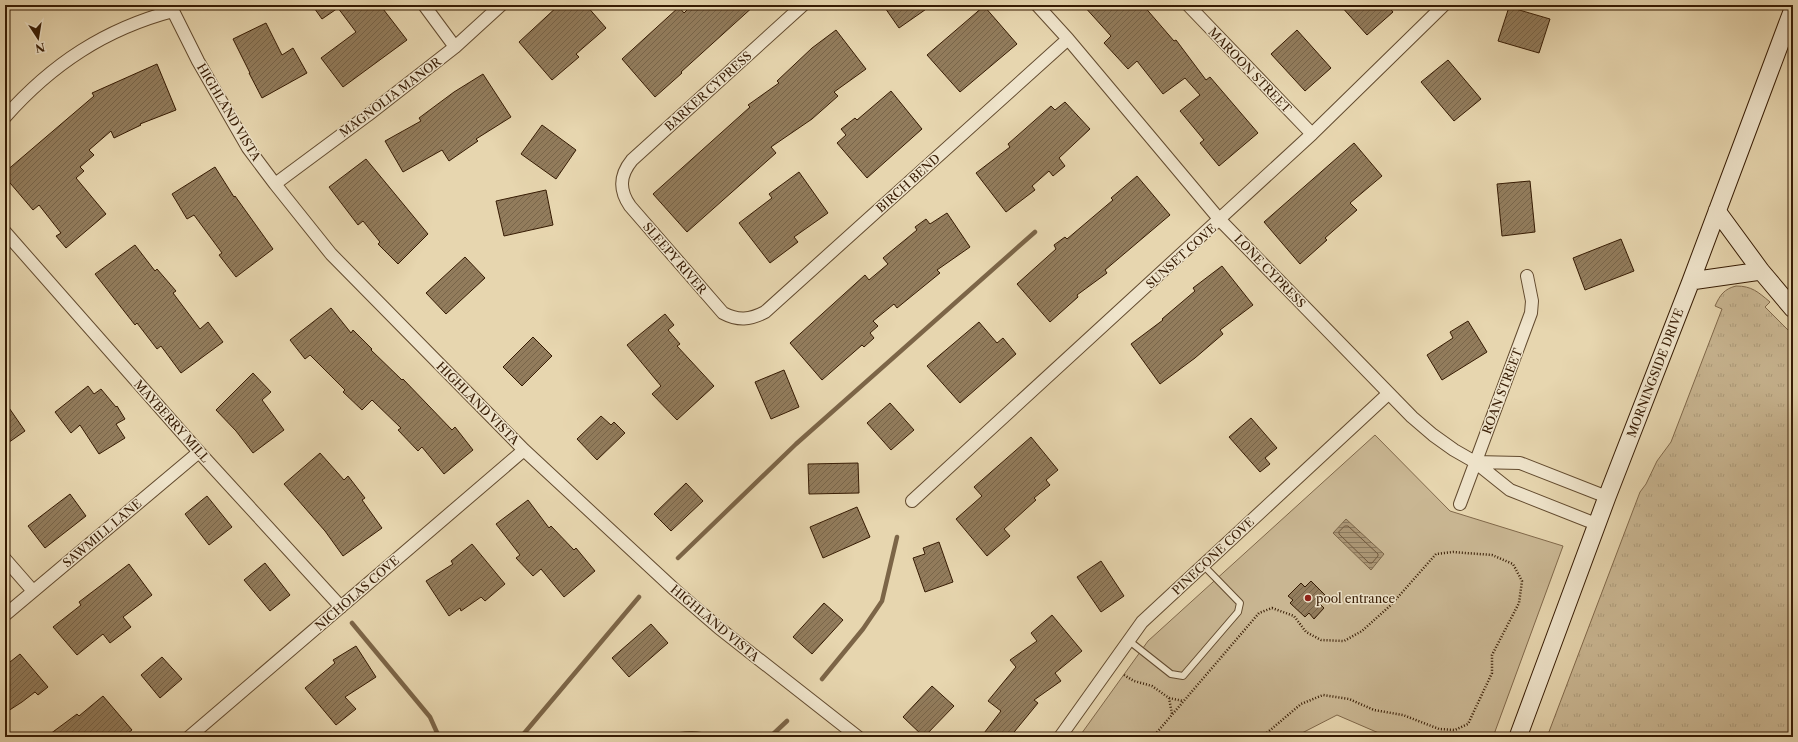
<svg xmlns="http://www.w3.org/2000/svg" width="1798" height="742" font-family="'Libre Caslon Text',serif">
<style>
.grass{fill:url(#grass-tufts);stroke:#80684a}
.park{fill:#c9b692;stroke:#80684a}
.water{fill:url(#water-rules);stroke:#7c6547}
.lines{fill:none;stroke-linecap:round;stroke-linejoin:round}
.shore{stroke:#70583c;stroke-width:1}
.stream{stroke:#7c6547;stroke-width:4.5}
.building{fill:url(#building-hatch);stroke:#361b03}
.lane-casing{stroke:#624a2e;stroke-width:8}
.street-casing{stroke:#624a2e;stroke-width:14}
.secondary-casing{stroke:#361b03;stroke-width:19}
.path{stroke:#361b03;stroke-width:2.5;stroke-dasharray:1 2;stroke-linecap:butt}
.lane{stroke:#efe4cb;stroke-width:6}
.street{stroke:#efe4cb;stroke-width:12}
.secondary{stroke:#efe4cb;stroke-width:17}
.poi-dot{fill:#8f2418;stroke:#efe4cb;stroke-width:1.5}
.labels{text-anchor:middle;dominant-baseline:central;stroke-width:3;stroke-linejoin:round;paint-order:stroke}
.street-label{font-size:12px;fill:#361b03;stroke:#efe4cb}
.poi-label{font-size:12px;fill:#361b03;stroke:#efe4cb;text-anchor:start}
</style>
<defs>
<pattern id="grass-tufts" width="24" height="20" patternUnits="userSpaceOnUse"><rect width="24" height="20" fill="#c9b692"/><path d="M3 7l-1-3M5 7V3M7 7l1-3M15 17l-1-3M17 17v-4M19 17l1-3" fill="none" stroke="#ad9c7c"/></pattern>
<pattern id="water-rules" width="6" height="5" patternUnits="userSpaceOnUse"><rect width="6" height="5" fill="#ab9675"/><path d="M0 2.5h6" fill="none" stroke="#8c7a5e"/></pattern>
<pattern id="building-hatch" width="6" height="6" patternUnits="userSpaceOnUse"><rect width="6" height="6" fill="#927c5c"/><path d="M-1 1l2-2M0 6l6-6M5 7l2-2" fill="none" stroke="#78654a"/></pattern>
</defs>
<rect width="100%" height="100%" fill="#e7d6af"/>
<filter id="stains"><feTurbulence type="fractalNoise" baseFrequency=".005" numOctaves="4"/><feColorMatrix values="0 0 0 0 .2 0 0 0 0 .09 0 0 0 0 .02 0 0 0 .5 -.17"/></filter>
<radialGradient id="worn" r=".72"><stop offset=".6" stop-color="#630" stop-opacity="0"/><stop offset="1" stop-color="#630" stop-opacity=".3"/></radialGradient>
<path class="grass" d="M1736,286C1752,286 1758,292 1770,302L1765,307L1793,335V737H1547L1640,492L1646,484L1657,461L1671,442L1722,309L1715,306C1720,295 1724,289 1736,286Z"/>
<path class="park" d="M1375,435L1450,511L1563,546L1493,737H1388L1337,715L1302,733L1299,737H1079L1148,641Z"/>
<path class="water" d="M1346,519L1384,554L1371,570L1333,533Z"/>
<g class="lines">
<path class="shore" d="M1345,526H1348L1378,554V556L1372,563H1369L1339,534V532Z"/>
<path class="stream" d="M678,558L796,444L1035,232
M352,623L430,717L439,737
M822,679L863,629L882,601L897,537
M521,737L639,597
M670,737C686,731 698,733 714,737
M770,737L787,721"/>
</g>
<path class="building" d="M312,5H380L407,40L343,87L321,58L356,32L338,8L322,19Z
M559,5H586L606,28L576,54L579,57L552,80L519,42Z
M692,5H755L681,72L682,73L655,97L622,59L679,7L684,13Z
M883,5H932L899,28Z
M1083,5H1143L1174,41L1176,40L1206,80L1210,77L1258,133L1219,166L1200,143L1204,140L1180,111L1200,95L1185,78L1163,94L1137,61L1128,69L1104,43L1111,36Z
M1340,5H1387L1393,12L1367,35Z
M984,6L1017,44L960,92L927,55Z
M1509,7L1550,19L1539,53L1498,41Z
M266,23L282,55L293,48L307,73L262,98L249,73H250L233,39Z
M836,30L866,69L834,92L838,96L812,119L771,147L776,153L687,232L653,194L750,107L748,105L779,83L777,81L812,48Z
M1297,30L1331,68L1305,91L1271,54Z
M1448,60L1481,99L1454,121L1421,82Z
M157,64L176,110L140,124L141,125L114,138L111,131L89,150L94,155L80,167L84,171L76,178L106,214L66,248L56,236L61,233L39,205L33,210L5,177V172L94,96L92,93Z
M483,74L511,117L476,139L478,141L449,161L442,150L403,172L385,141L421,121L419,118L454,92Z
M891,91L922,129L867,178L837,143L846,135L841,129L855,118L857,120Z
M1065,102L1090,129L1059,158L1065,166L1053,176L1049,171L1032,186L1035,190L1006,212L976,173L1010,147L1008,144L1051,106L1055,110Z
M542,125L576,150L556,179L521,154Z
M1354,143L1382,176L1350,203L1357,210L1325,238L1327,240L1300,264L1264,222Z
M366,159L428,234L398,264L378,244L380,242L363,221L358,225L329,187Z
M215,167L234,197L235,196L273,249L236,277L219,255L222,253L194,215L187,219L172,194Z
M799,172L828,213L794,237L798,242L770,263L739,223L772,198L769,194Z
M1137,176L1170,215L1105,270L1107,273L1077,295L1078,297L1050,322L1017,284L1056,249L1054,245L1065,237L1067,239L1113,200L1111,198Z
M1530,181L1535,232L1502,236L1497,184Z
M546,190L553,225L504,236L496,201Z
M947,213L970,247L937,270L940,273L897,308L894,304L873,321L878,326L870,333L874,338L864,347L862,345L822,380L790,343L865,275L869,280L888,264L883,258L917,230L915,227L926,219L930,224Z
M1621,239L1634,271L1585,290L1573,258Z
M135,245L155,271L157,269L176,291L173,293L200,329L208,322L223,342L181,373L161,346L157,349L137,323L135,325L95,274Z
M465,257L485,278L446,314L426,293Z
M1222,266L1253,305L1220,330L1223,334L1195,358L1160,384L1131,344L1163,320L1162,319L1195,291L1193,288Z
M331,308L351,333L353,330L372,349L371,350L402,380L403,379L452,430L455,427L473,450L444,474L422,447L418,451L398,430L401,428L372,400L362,410L343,392L345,390L310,355L305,359L290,340Z
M665,314L674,325L668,330L680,344L677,346L714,386L677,420L652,394L661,386L627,345Z
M1468,321L1487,352L1442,380L1427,355L1453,338L1450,332Z
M979,322L997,343L1003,338L1016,354L960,403L927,366Z
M533,337L552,356L522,386L503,367Z
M784,370L799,407L771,419L755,382Z
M253,373L271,392L262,400L284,430L253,453L236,431L216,410Z
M88,386L94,394L101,389L116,407L117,406L125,419L116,424L125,438L99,454L80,425L71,433L55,412Z
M5,402L25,431L5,445Z
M890,403L914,430L891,450L867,423Z
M601,416L611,425L614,422L625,433L597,460L577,439Z
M1251,418L1277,448L1265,458L1270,464L1260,472L1229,437Z
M1031,437L1058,470L1046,480L1050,485L1034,498L1036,500L1004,529L1010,536L987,556L956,519L982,496L974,487Z
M320,453L344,480L348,476L365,498L362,500L382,528L343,556L325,531L284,484Z
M858,463L859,493L809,494L808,464Z
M686,483L703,501L671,531L654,514Z
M70,494L86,516L45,548L28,526Z
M207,496L232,527L209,545L185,514Z
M528,500L549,528L551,526L574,550L576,548L595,571L564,597L541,569L533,576L516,558L520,555L496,524Z
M857,507L870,537L823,558L810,527Z
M939,542L953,582L925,592L913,558L925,554L923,548Z
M472,544L505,584L485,601L481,597L461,611L460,608L449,616L426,581L453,564L451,561Z
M1101,561L1124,596L1101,612L1077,577Z
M265,563L290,595L270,611L244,580Z
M129,564L152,595L123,617L131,627L110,643L103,634L77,655L53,627L81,605L79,602Z
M1311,581L1326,596L1319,603L1324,608L1314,619L1309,613L1305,617L1290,603L1293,600L1288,596L1301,583L1305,587Z
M824,603L843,620L812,654L793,637Z
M1052,615L1082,651L1055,673L1061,681L1034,700L1038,703L1010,737H981L1001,711L988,701L1016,667L1010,660L1037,641L1031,633Z
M651,624L668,643L629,677L612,658Z
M356,646L376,677L345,697L356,709L336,725L305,688L335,663L333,660Z
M20,654L48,687L38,695L35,692L22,702L5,713V666Z
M162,657L182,679L160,698L141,675Z
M932,686L954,706L924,737L903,717Z
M103,696L132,730L123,737H46L77,714L79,716Z"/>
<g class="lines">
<g class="lane-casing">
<path id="lane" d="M1128,640L1171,674L1183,676L1238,612L1240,603L1203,565"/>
</g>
<g class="street-casing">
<path id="street" d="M170,5L198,61L248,148L275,184L331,254L524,450L675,590L719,628L858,737
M424,5L455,47
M803,5L632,160C619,176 619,190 630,206L723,313C738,321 750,320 765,312L1068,39
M1037,5L1068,39L1220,220L1412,417L1433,435L1454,450L1475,462L1510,490L1596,524
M1188,5L1312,134
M5,117C52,64 105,29 173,11
M275,184L368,115L455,47L501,5
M5,232L199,452L341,607
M1475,462L1520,463L1607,497
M912,501L1312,134L1444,5
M1460,504L1531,313L1532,301L1527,276
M5,559L33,591
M5,615L199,452
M189,737L524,450
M1060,737L1142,622L1388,394"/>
</g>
<g class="secondary-casing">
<path id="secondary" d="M1717,211L1761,271L1793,309
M1691,281L1761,271
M1518,737L1607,497L1691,281L1793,9"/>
</g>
<path class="path" d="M1124,675L1134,681L1152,686L1169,698L1172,714
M1169,698L1183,701
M1153,737L1259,613L1272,608L1294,616L1306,632L1321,640L1344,641L1362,631L1391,605L1436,554L1453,552L1492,555L1513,564L1522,581L1519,603L1492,655V673L1468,724L1455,730L1439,729L1403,715L1374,710L1349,699L1323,695L1301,704L1262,737"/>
<use href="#lane" class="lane"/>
<use href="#street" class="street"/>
<use href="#secondary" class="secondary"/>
</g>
<circle class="poi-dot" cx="1308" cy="598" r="4"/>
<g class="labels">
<g class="street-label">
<text transform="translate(1250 70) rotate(46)">MAROON STREET</text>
<text transform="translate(708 91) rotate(-42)">BARKER CYPRESS</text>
<text transform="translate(390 97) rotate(-37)">MAGNOLIA MANOR</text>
<text transform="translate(229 112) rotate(59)">HIGHLAND VISTA</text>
<text transform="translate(908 183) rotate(-42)">BIRCH BEND</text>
<text transform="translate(1181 256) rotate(-42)">SUNSET COVE</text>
<text transform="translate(675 258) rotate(49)">SLEEPY RIVER</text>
<text transform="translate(1270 271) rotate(46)">LONE CYPRESS</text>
<text transform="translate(1655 373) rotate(-69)">MORNINGSIDE DRIVE</text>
<text transform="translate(1502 391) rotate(-69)">ROAN STREET</text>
<text transform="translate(478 403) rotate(45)">HIGHLAND VISTA</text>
<text transform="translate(172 421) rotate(48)">MAYBERRY MILL</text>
<text transform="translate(102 533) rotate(-40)">SAWMILL LANE</text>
<text transform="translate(1213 556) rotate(-43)">PINECONE COVE</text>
<text transform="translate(357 593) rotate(-41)">NICHOLAS COVE</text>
<text transform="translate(715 623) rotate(40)">HIGHLAND VISTA</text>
</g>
<g class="poi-label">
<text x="1316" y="598">pool entrance</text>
</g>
</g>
<rect width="1798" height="742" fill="none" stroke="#e7d6af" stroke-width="20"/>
<rect x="6" y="6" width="1786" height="730" fill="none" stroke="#361b03" stroke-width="2"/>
<rect x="10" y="10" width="1778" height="722" fill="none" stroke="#361b03"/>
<g transform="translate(38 38) rotate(168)" stroke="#efe4cb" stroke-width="3" paint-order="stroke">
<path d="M0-3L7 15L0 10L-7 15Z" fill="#361b03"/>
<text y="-6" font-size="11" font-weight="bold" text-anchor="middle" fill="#361b03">N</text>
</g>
<rect width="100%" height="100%" filter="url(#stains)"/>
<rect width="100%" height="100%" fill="url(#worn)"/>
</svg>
